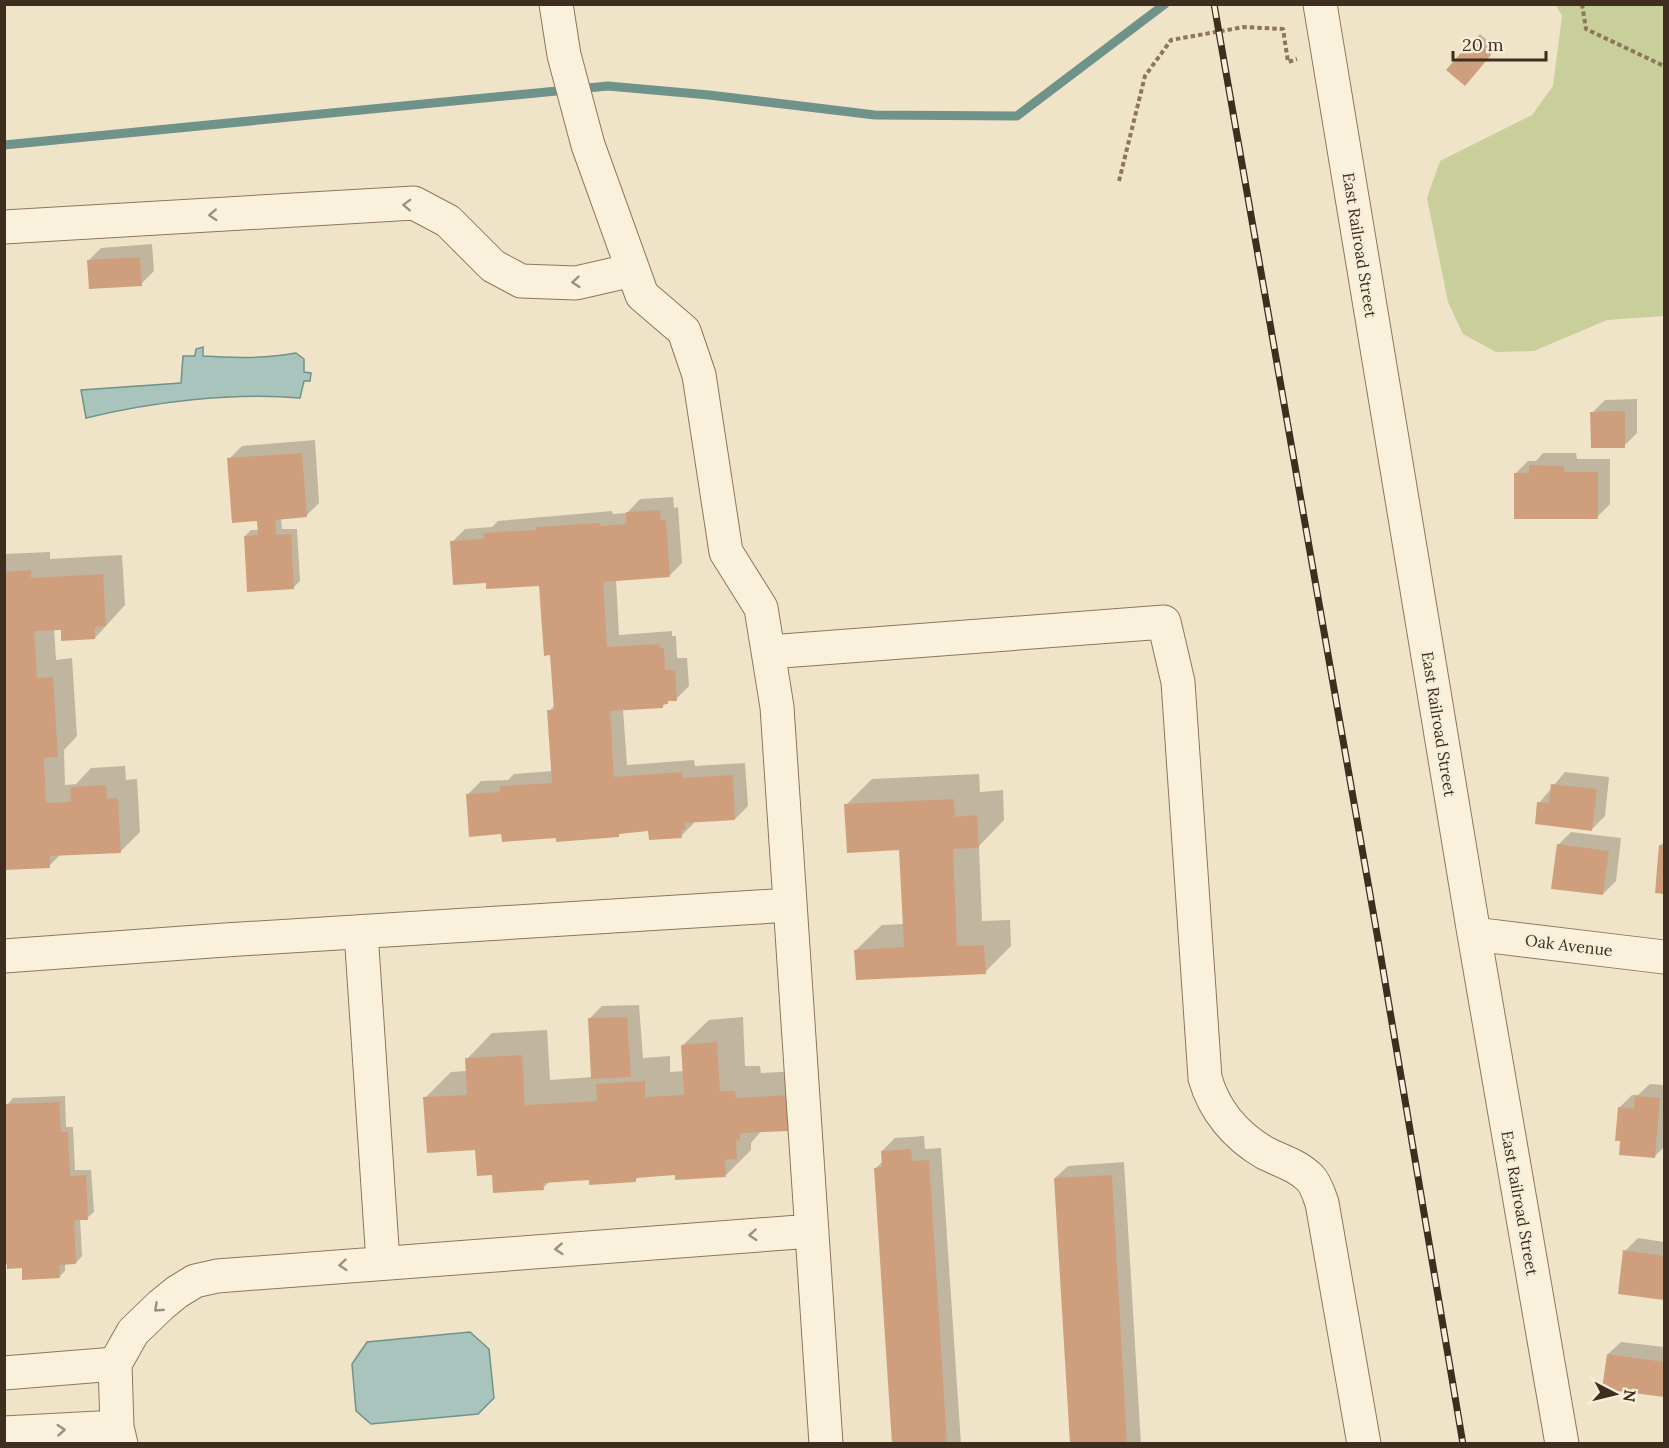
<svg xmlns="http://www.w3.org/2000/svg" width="1669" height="1448" font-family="Lora,serif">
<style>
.green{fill:#c9cf9b}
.water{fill:#a9c4bc;stroke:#6f938a;stroke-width:1.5}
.shadow{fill:#0003}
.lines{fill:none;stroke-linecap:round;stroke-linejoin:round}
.stream{stroke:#6f938a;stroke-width:9}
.building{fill:#cf9f7d}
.minor-casing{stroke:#8d765c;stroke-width:35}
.path{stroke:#8d765c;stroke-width:4;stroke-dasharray:4.5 3;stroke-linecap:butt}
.minor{stroke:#faf1dc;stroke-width:33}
.rail-casing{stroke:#3d2e20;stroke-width:7}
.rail{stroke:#f7eed8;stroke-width:4.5;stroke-dasharray:14;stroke-linecap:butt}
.oneway{stroke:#9c907e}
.labels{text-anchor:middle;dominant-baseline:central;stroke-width:5;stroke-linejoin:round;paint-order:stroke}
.street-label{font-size:16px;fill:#3d2e20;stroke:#f7eed8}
</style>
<rect width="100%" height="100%" fill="#f0e4c8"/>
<path class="green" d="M1556,5H1664V316L1607,320L1534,351L1496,352L1463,334L1448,302L1427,198L1440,161L1532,115L1553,86L1562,16Z"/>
<path class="water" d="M203,347V356C233,358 265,359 296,353L304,359V372L311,373L310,381H304L300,398C233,392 151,402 86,418L81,390L181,383L183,356H195L196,349Z
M470,1332L489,1349L494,1398L478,1414L371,1424L356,1411L352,1364L367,1342Z"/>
<path class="shadow" d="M1480,34L1496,48L1471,78L1474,40Z
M152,244L154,271L141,284L88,261L101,248Z
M1637,399V433L1624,446L1592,413L1605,400Z
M315,440L319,503L306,516L281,518L282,529H297L300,581L294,587L245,536L251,530H260L259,520L229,459L242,446Z
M1543,453H1576L1577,459H1610V504L1597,517L1515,474L1528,461H1536Z
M673,497L674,508L678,507L682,563L669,576L616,579L619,635L672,631V636H676L677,658H687L689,686L676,699L670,700L662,707L623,709L627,765L694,760L695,766L745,763L748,806L735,819L694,821V823L681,836L650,830L622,832L618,836H557L503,833L468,794L481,781L508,780L514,774L553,771L549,711L555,705L551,654L541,584L487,581L452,542L465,529L492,527L498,521L612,511L613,514L627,513L640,499Z
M50,552V559L122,555L125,605L95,638L62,628H54L56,660L72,658L77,736L64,750L65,785L76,784L91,768L125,766L126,780L137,779L140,832L121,851L61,854L49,866L4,869V554Z
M1565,772L1609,777L1605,816L1592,829L1539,803Z
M979,774L980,792L1003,790L1004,820L979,846L982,921L1010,920L1011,946L985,972L856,950L882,925L904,924L901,849L846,805L872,779Z
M1571,832L1621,838L1616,881L1603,894L1558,845Z
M1664,842V893L1657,892L1661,845Z
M639,1005L643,1058L670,1056V1072L684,1071L683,1045L709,1020L743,1017L745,1066H760L761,1073L813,1070L751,1143V1150L726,1175L676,1174L640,1176L635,1180L591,1179L550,1181L543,1188L493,1173L477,1148L425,1098L451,1072L467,1071V1059L492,1033L547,1030L550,1080L592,1077L589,1019L602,1006Z
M1650,1084L1664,1085V1147L1654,1157L1621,1140L1619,1108L1632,1095H1638Z
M65,1096L66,1127H73L75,1170H91L94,1212L87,1218H80L82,1256L76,1263H65V1271L59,1277L4,1263V1135L8,1132L7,1105L13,1098Z
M924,1136L925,1149L941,1148L961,1444H894L876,1168L883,1161L882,1151L895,1138Z
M1124,1162L1141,1444H1072L1055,1178L1068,1166Z
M1638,1238L1664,1242V1298L1619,1293L1625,1251Z
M1621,1342L1664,1347V1395L1604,1387L1608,1354Z"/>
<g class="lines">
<path class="stream" d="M4,145L608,86L709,95L875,115L1017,116L1165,4"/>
</g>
<path class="building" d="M1473,39L1491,55L1465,86L1446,70Z
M140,257L142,286L89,289L87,260Z
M1625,411V448H1591L1590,412Z
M302,453L307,517L275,520L276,535L291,534L294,589L247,592L244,536L258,535L257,521L232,523L227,458Z
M1529,465L1564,466V472H1598V519H1514V473H1529Z
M660,510L661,520H666L670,577L603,582L607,647L659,644L660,648H664L665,670H675L677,701H668V704H663V708L610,711L614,777L682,772V778L733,775L735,820L685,823V830H681L682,838L649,840L648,831L619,834V837L556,842V838L502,842L501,834L469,837L466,794L500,792V786L552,783L547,710H554L550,655L544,656L539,586L486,589V583L453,585L450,541L484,539L483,533L536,530V527L599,523L600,526L626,524V512Z
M31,570V578L103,574L106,626L95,627V639L61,641V630L34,631L37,678L53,677L58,757L44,758L46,803L71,802L70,787L106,785L107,799L118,798L121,853L50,856V868L4,870V572Z
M1551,784L1597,789L1592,831L1535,824L1537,802L1549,803Z
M954,799L955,817L977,815L979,848L953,849L957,946L984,945L986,974L856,980L854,950L904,947L899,850L847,853L844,804Z
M1557,844L1609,851L1603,895L1551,889Z
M1659,845H1664V894L1655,893Z
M627,1017L631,1077L591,1079L588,1018Z
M717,1042L720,1091H735L736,1098L788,1095L790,1131L740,1133V1140L736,1141L737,1159L725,1160L726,1177L675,1180V1175L636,1178V1182L589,1185V1180L543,1183L544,1190L493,1193L492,1175L477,1176L475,1150L427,1153L423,1097L467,1095L465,1058L522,1055L525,1105L597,1101L596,1084L645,1081V1097L684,1095L681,1045Z
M1635,1096L1660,1098L1655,1158L1619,1155L1620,1141H1615L1618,1107L1634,1109Z
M59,1102L61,1132H68L70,1176L86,1175L88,1220H74L76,1264L59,1265L60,1278L22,1280V1268L7,1269V1264L4,1265L5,1104Z
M911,1149L912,1161L929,1160L947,1444H892L874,1168L882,1167L881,1151Z
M1112,1175L1127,1444H1070L1054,1178Z
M1623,1250L1664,1256V1300L1618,1294Z
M1607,1354L1664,1362V1397L1602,1389Z"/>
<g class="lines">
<g class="minor-casing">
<path id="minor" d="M556,4L564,55L588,145L642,295L684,331L699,375L726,552L761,608L777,707L826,1444
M1320,4L1474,934L1562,1444
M4,227L414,203L448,221L493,266L521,281L576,283L633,270
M769,652L1164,622L1178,682L1205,1078C1214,1110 1236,1136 1265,1153C1281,1161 1297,1165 1310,1178C1316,1184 1319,1195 1322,1203L1364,1444
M361,932L383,1262
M1474,934L1664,957
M4,956L225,940L790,905
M4,1373L115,1364
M4,1433L117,1427
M121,1444L117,1427L115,1364L133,1332L161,1305L177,1292L195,1281L217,1276L812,1231"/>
</g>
<path class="path" d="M1582,4L1586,29L1664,66
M1119,181L1145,76L1171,40L1244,27L1283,29L1288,62L1297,59"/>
<use href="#minor" class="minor"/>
<g class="rail-casing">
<path id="rail" d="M1214,4L1377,934L1463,1444"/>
</g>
<use href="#rail" class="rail"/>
</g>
<defs><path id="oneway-chevron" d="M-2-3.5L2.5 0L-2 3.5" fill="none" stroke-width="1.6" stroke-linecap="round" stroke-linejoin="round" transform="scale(1.5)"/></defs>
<g class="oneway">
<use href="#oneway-chevron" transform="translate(407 205) rotate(-178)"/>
<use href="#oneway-chevron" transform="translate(213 215) rotate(177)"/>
<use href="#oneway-chevron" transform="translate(576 282) rotate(175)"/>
<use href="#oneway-chevron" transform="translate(753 1235) rotate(176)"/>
<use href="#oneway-chevron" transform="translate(559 1249) rotate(176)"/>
<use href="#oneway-chevron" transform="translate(343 1265) rotate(175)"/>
<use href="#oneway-chevron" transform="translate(158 1308) rotate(137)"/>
<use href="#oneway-chevron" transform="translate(61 1430) rotate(-4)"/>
</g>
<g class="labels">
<g class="street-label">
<text transform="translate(1360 245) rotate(81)">East Railroad Street</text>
<text transform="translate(1439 724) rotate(81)">East Railroad Street</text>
<text transform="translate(1569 945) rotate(7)">Oak Avenue</text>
<text transform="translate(1520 1203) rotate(80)">East Railroad Street</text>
</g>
</g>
<rect width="1669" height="1448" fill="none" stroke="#3d2e20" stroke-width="12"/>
<g transform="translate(1615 1394) rotate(97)" stroke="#f7eed8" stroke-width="4.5" paint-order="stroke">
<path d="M0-4.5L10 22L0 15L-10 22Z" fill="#3d2e20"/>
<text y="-9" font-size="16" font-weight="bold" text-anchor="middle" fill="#3d2e20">N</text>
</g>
<path d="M1453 51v9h93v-9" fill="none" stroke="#3d2e20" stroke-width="3"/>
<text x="1462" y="51" font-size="18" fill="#3d2e20" stroke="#f7eed8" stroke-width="4.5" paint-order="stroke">20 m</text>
</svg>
